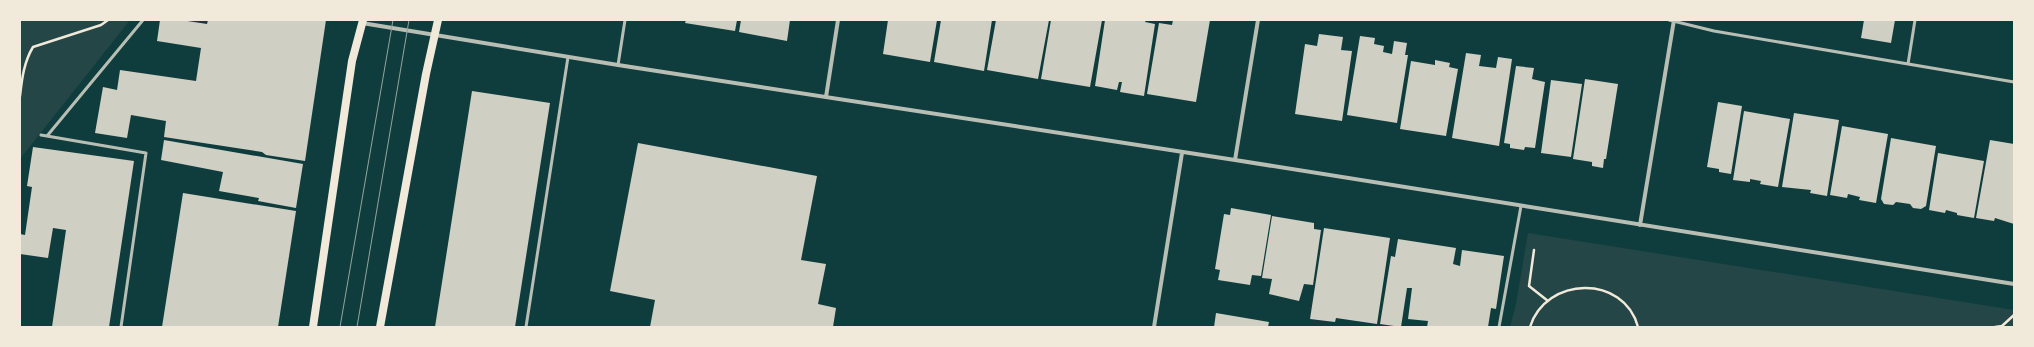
<svg xmlns="http://www.w3.org/2000/svg" width="2034" height="347" font-family="Cabin,sans-serif">
<style>
.green{fill:#244646}
.building{fill:#cfcfc3}
.lines{fill:none;stroke-linecap:round;stroke-linejoin:round}
.path{stroke:#f1e9da;stroke-width:2.5}
.service{stroke:#b8beb3;stroke-width:3}
.minor{stroke:#b8beb3;stroke-width:4}
.secondary{stroke:#f1e9da;stroke-width:8}
.tram{stroke:#97a49c;stroke-width:1}
</style>
<rect width="100%" height="100%" fill="#0f3d3e"/>
<path class="green" d="M20,20H130L20,159Z
M1528,233L2014,310V327H1510L1516,304Z"/>
<path class="building" d="M160,20H181L207,24L208,20H326L305,161L266,155L262,152L164,137L166,121L131,115L127,138L95,133L103,87L117,90L120,70L196,81L201,48L157,41Z
M686,20H737L735,31L685,23Z
M741,20H790L787,41L739,32Z
M888,20H937L930,62L883,54Z
M941,20H992L984,71L934,62Z
M996,20H1049L1038,79L987,70Z
M1051,20H1102L1090,87L1041,79Z
M1105,20H1146L1145,22L1155,24L1144,96L1120,92L1122,82H1119L1117,90L1095,86Z
M1173,20H1210L1196,102L1147,94L1159,23L1172,25Z
M1864,20H1895L1891,43L1861,38Z
M1319,34L1343,37L1341,50L1352,51L1342,121L1295,114L1305,44L1317,46Z
M1360,36L1375,38L1374,44L1384,46L1383,52L1392,54L1394,41L1407,43L1405,55H1408L1397,123L1347,115Z
M1466,53L1481,55L1479,66L1496,68L1498,57L1512,59L1499,146L1452,138Z
M1435,60L1450,63L1449,67L1458,69L1446,136L1400,129L1411,61L1435,65Z
M1516,66L1534,68L1532,79L1545,82L1535,148L1525,147L1524,150L1510,148V144L1504,143Z
M1585,79L1618,84L1606,159H1604L1603,168L1592,166V162L1573,159Z
M1551,80L1582,84L1571,157L1541,153Z
M472,91L550,103L515,327H435Z
M1718,102L1742,106L1731,174L1719,172V169L1707,167Z
M1744,111L1790,119L1778,187L1760,184L1761,181L1750,179V182L1733,180Z
M1794,113L1839,120L1827,196L1810,193L1811,190L1782,187Z
M1842,126L1888,134L1876,203L1859,200L1860,197L1848,194L1847,198L1830,195Z
M1891,138L1936,146L1926,206L1921,209L1913,208L1910,204L1896,202L1893,205L1884,204L1881,199Z
M164,140L303,164L296,208L258,201L259,198L219,191L223,172L161,160Z
M1990,140L2014,144V224L1995,218L1994,221L1976,218Z
M638,143L817,176L801,260L826,264L818,304L836,308L833,327H650L655,300L610,291Z
M33,147L134,161L109,327H52L66,230L53,228L48,258L20,254V234L25,235L32,187L27,186Z
M1938,153L1984,161L1974,218L1957,215V213L1946,210L1945,213L1929,210Z
M183,193L296,211L278,327H162Z
M1231,208L1271,215L1261,276L1252,275L1250,285L1218,280L1220,270L1215,269L1224,214L1230,215Z
M1272,216L1314,223V229L1321,230L1313,285L1304,284L1299,301L1269,294L1272,279L1262,278Z
M1324,228L1390,238L1377,324L1336,318L1335,322L1310,319Z
M1398,239L1456,248L1453,264L1460,266L1462,250L1504,256L1496,309L1491,308L1488,327H1427L1428,321L1408,319L1412,288H1407L1401,327L1380,324L1391,256L1395,257Z
M1216,313L1269,322L1268,327H1214Z"/>
<g class="lines">
<path class="path" d="M20,96C22,78 24,62 33,47L101,25L108,20
M1534,250L1529,286L1548,301
M1530,327C1546,276 1624,274 1638,327
M1995,327L2002,326L2014,315"/>
<path class="service" d="M1669,20L1714,31L2014,82
M1908,64L1915,20
M618,65L625,20
M41,135L146,153L121,327
M47,136L143,20
M526,327L568,57
M1499,327L1521,206"/>
<path class="minor" d="M362,23L618,65L1235,160L2014,284
M826,97L838,20
M1235,160L1258,20
M1640,225L1674,20
M1154,327L1182,153"/>
<path class="secondary" d="M313,327L352,61L363,20
M380,327L426,74L438,20"/>
<path class="tram" d="M340,327L393,20
M357,327L409,20"/>
</g>
<rect width="2034" height="347" fill="none" stroke="#f1e9da" stroke-width="42"/>
</svg>
